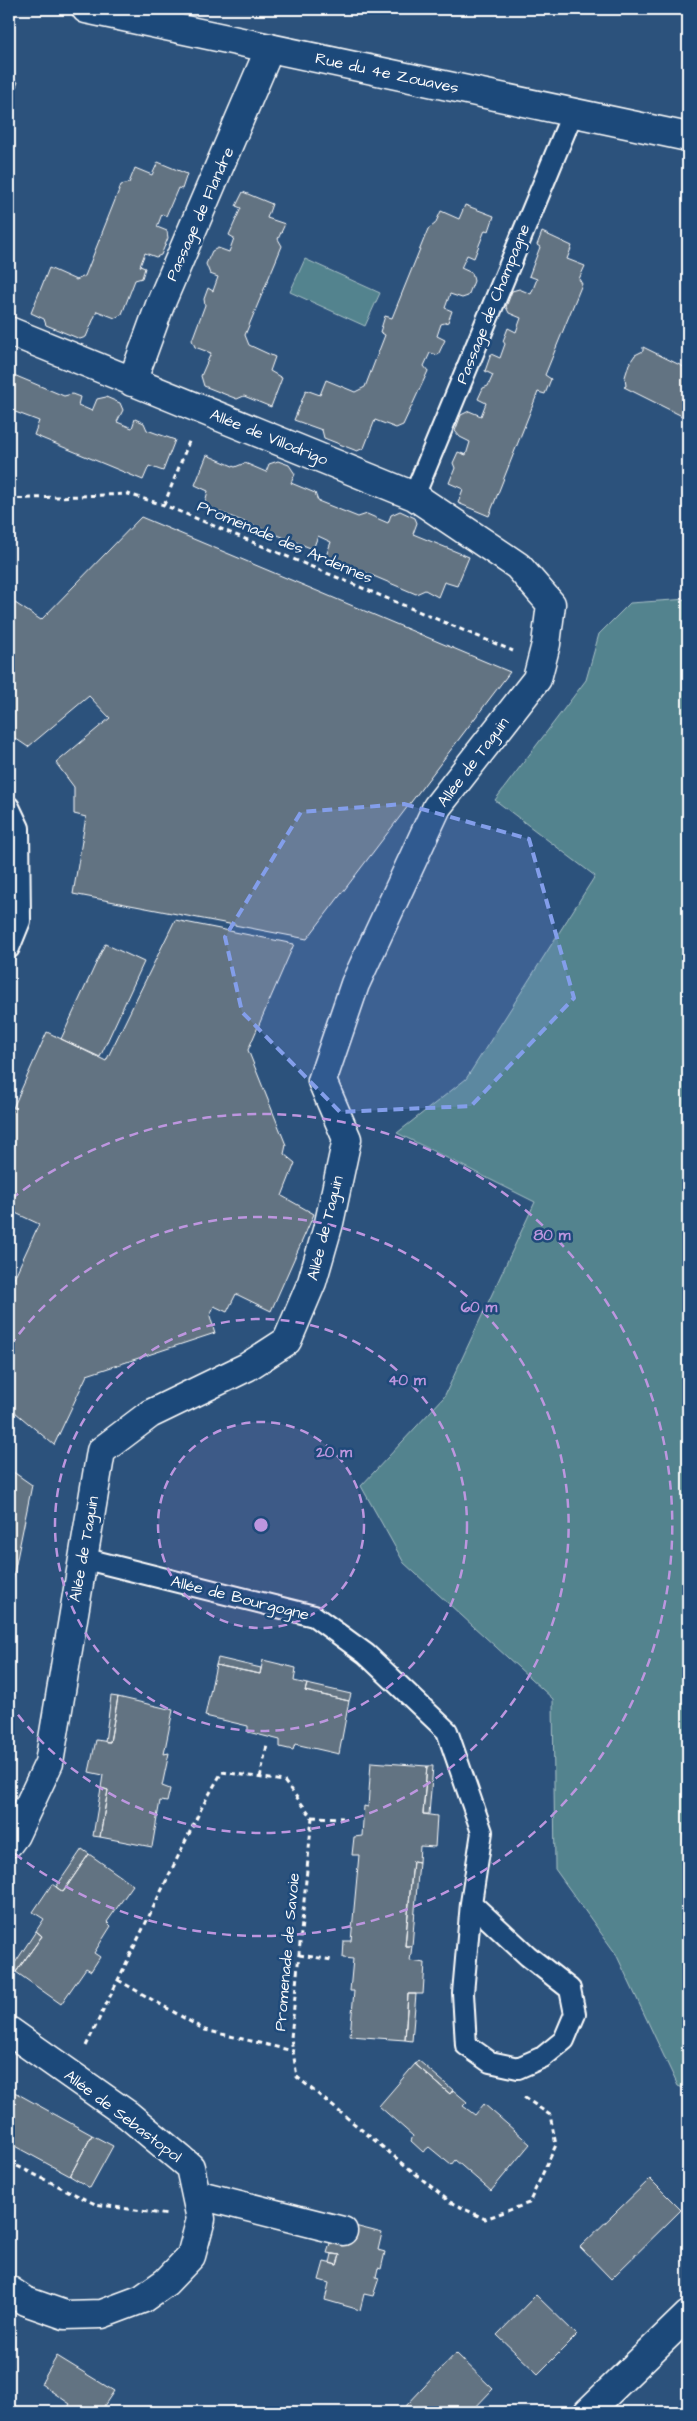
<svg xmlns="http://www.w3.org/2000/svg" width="697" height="2421" font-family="'Architects Daughter',sans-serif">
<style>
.green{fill:#53838e;stroke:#a9c1c6}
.building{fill:#627382;stroke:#fff}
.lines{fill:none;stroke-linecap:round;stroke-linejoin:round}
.lane-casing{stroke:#fff;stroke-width:24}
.street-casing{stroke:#fff;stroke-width:31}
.secondary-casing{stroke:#fff;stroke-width:31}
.path{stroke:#fff;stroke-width:3;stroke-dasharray:5 4;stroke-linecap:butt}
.lane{stroke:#1f4a7a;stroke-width:20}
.street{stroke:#1f4a7a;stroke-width:28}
.secondary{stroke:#1f4a7a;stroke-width:28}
.marked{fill:#839eea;fill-opacity:0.2;stroke:#839eea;stroke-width:4;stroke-dasharray:10 6;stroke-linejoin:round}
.ring{fill:none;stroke:#bd96df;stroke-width:2.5;stroke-dasharray:9 6}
.labels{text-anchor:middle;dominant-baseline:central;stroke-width:5;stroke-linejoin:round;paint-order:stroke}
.street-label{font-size:16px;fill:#fff;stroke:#1f4a7a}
.centre{fill:#bd96df;stroke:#1f4a7a;stroke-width:2.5}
.ring-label{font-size:15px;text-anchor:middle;font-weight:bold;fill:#bd96df;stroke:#1f4a7a;stroke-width:5;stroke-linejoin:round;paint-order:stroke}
</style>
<rect width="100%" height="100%" fill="#2c527c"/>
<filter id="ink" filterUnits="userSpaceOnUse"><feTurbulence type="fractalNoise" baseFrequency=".02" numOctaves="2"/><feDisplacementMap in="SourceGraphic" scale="10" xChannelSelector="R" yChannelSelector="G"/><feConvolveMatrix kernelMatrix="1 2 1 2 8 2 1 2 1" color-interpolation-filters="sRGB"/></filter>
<g filter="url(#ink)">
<path class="green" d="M305,259L380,293L365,326L290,292Z
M688,599V2090L678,2086L616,1954L555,1869L553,1699L404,1563L361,1486L444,1397L535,1202L397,1133L466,1079L595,876L495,800L586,680L599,634L630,603Z"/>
<path class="building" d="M9,78L18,82L9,105Z
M158,162L187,174L182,189L178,188L166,216L162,214L157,227L167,231L168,238L161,255L156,257L145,253L140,266L145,268L142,278L135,280L122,314L115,318L97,311L86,337L80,339L46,325L44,319L31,313L49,268L76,280L85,276L121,185L129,183L135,168L152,175Z
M243,192L272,204L267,218L285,224L278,239L282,246L245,335L249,345L275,357L270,371L282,378L271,407L244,396L237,399L204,386L201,376L211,353L195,347L192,340L205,305L204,299L208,288L213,291L218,277L210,274L206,264L212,251L218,248L229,252L234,238L229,235L241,208L236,206Z
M465,205L494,216L489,231L485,230L474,258L467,255L461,268L472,273L474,281L468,296L462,298L450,294L445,308L452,311L448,322L441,324L437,336L445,340L438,355L430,353L424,366L428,371L403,425L396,428L375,420L364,448L357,451L324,438L322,430L294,420L306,390L320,395L326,380L355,392L365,387L385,335L380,332L385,316L392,318L428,229L435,224L441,211L459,219Z
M542,232L572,246L567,259L585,266L579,279L582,284L545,375L551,379L545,394L538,392L489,516L458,503L463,489L449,483L455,468L453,463L458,452L466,455L470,442L460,437L455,431L461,415L469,411L481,416L486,403L478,399L483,388L488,386L493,375L485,371L491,354L500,358L505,344L503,341L508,328L516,332L521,318L509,313L506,307L512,291L519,289L531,294L537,279L529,276L540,247L537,245Z
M643,347L688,369V419L624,387L626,386L625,377L629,364L635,355L643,351Z
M9,373L64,396L72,394L80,397L78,405L92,411L97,399L106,397L120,403L123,410L117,422L132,428L135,419L144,423L147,430L175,440L163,471L149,466L143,480L34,435L39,421L10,410L9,413Z
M207,455L235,467L245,463L266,472L269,464L278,461L289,465L295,474L291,483L315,493L318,501L358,517L367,514L388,523L391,515L400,511L415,518L417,523L413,534L469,557L457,586L444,582L438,597L425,590L416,594L326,556L331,542L318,536L313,549L204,506L208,491L195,485Z
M141,517L510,672L307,939L73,894L86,817L74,814V787L56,763L110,718L89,696L28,747L9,734V599L41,620Z
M175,920L294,944L248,1050L286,1145L284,1154L295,1163L282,1196L314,1214L271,1311L236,1294L227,1312L214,1306L210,1316L215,1333L87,1375L54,1445L9,1407V1289L39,1224L9,1210V1117L47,1032L106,1061Z
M105,944L144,962L100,1057L61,1039Z
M9,1469L32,1485L9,1598Z
M218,1658L261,1668L260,1674L216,1665Z
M263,1660L296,1668L294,1681L307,1684L305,1691L349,1701L339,1754L295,1744L293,1750L280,1747V1740L248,1732V1726L205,1716L216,1665L260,1674Z
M307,1684L351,1694L349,1701L305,1691Z
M111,1696L118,1697L110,1742H105Z
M118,1697L173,1710L164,1754L169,1753L162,1786L170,1789L167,1802L160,1801L152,1847L100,1837L108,1790L101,1788L103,1775L89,1772L96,1740L110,1742Z
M371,1762L427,1766L423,1814L437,1816L435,1847L420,1846L419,1862L413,1861L405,1946H412L410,1961L425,1963L423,1994H408L405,2040L350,2036L354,1991H350L353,1959L343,1958L344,1941H351L359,1855H352L354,1837L362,1836L364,1806L368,1807Z
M427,1766H433L429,1814H423Z
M101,1788L108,1790L100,1837L93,1836Z
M82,1849L89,1854L63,1892L56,1887Z
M89,1854L133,1885L107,1922L111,1926L94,1953L100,1957L91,1971L86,1968L61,2004L16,1972L42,1936L36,1931L44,1919L33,1912L52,1884L63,1892Z
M413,1861L419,1862L412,1946H405Z
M36,1931L42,1936L16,1972L11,1969Z
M408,1994H416L412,2041L405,2040Z
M418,2060L453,2090L450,2094L415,2064Z
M415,2064L450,2094L453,2090L467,2102L463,2106L475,2115L484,2104L530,2144L491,2191L455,2160L451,2165L429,2147L423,2152L411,2141L413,2136L379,2106Z
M9,2089L92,2135L70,2176L9,2143Z
M92,2135L113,2146L90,2188L70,2176Z
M650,2179L681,2210L611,2279L580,2247Z
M347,2224L382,2233L378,2250L385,2252L381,2269L378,2268L376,2277L379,2278L373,2296L364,2294L360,2310L325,2300L329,2283L319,2280L324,2262L337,2265L340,2255L327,2253L332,2237Z
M332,2254L340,2255L337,2265L330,2263Z
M536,2295L577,2335L538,2374L497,2335Z
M456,2353L493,2389L471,2412H410L406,2406Z
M57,2356L114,2391L100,2412H65L70,2404L41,2384Z"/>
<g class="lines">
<g class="lane-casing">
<path id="lane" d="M414,496L573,112
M9,807L19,828L20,921L9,948
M82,1558L314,1616L366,1654L447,1731L482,1832L471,1903L463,1993L466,2045L490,2062L518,2068L543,2057L564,2040L575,2014L570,1989L528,1956L471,1903"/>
</g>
<g class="street-casing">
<path id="street" d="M9,331L414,496L518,566L551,604L546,644L537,679L437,807L355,984L322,1081L347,1139L329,1223L312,1282L287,1341L247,1367L150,1414L101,1451L49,1763L15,1835L9,1843
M132,382L160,305L270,48
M9,2031L128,2115L190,2167L201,2219L191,2256L166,2282L142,2299L102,2314L65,2315L25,2301L9,2290
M196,2194L343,2231
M588,2412L688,2315"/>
</g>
<g class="secondary-casing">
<path id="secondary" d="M86,9L688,137"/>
</g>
<path class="path" d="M9,499L128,494L164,505L513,651
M164,505L190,439
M260,1778L267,1745
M312,1817L343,1818
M299,1955L333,1960
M118,1980L205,2030L293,2051
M86,2046L203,1805L222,1772L284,1781L312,1817L291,2038L297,2077L450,2202L485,2219L529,2203L556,2145L550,2115L521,2095
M9,2162L95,2204L168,2215"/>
<use href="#lane" class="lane"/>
<use href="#street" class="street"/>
<use href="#secondary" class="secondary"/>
</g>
</g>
<path class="marked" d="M404,804L529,839L574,998L471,1106L340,1112L242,1012L225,937L301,812Z"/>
<circle cx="261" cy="1525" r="103" fill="#bd96df" fill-opacity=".12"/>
<g class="ring">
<circle cx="261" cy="1525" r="103"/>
<circle cx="261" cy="1525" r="206"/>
<path d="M10 1346A308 308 0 1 1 10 1704"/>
<path d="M11 1199A411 411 0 1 1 11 1851"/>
</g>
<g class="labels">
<g class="street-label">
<text transform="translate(387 73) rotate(12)">Rue du 4e Zouaves</text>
<text transform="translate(200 214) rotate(-66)">Passage de Flandre</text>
<text transform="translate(493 304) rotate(-68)">Passage de Champagne</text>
<text transform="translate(269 437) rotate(22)">Allée de Villodrigo</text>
<text transform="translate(285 542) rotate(23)">Promenade des Ardennes</text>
<text transform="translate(473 762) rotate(-53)">Allée de Taguin</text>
<text transform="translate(325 1228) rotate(-76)">Allée de Taguin</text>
<text transform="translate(84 1549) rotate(-80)">Allée de Taguin</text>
<text transform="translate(240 1598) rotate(14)">Allée de Bourgogne</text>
<text transform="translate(287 1952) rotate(-85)">Promenade de Savoie</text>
<text transform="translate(123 2116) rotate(37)">Allée de Sebastopol</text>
</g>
</g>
<circle cx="261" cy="1525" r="8" class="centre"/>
<g class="ring-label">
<text x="552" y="1240">80 m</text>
<text x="479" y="1312">60 m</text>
<text x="407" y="1385">40 m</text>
<text x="334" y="1457">20 m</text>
</g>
<rect width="697" height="2421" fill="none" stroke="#1f4a7a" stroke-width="30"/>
<rect x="15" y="15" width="667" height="2391" fill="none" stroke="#fff" stroke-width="2" filter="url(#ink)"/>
</svg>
